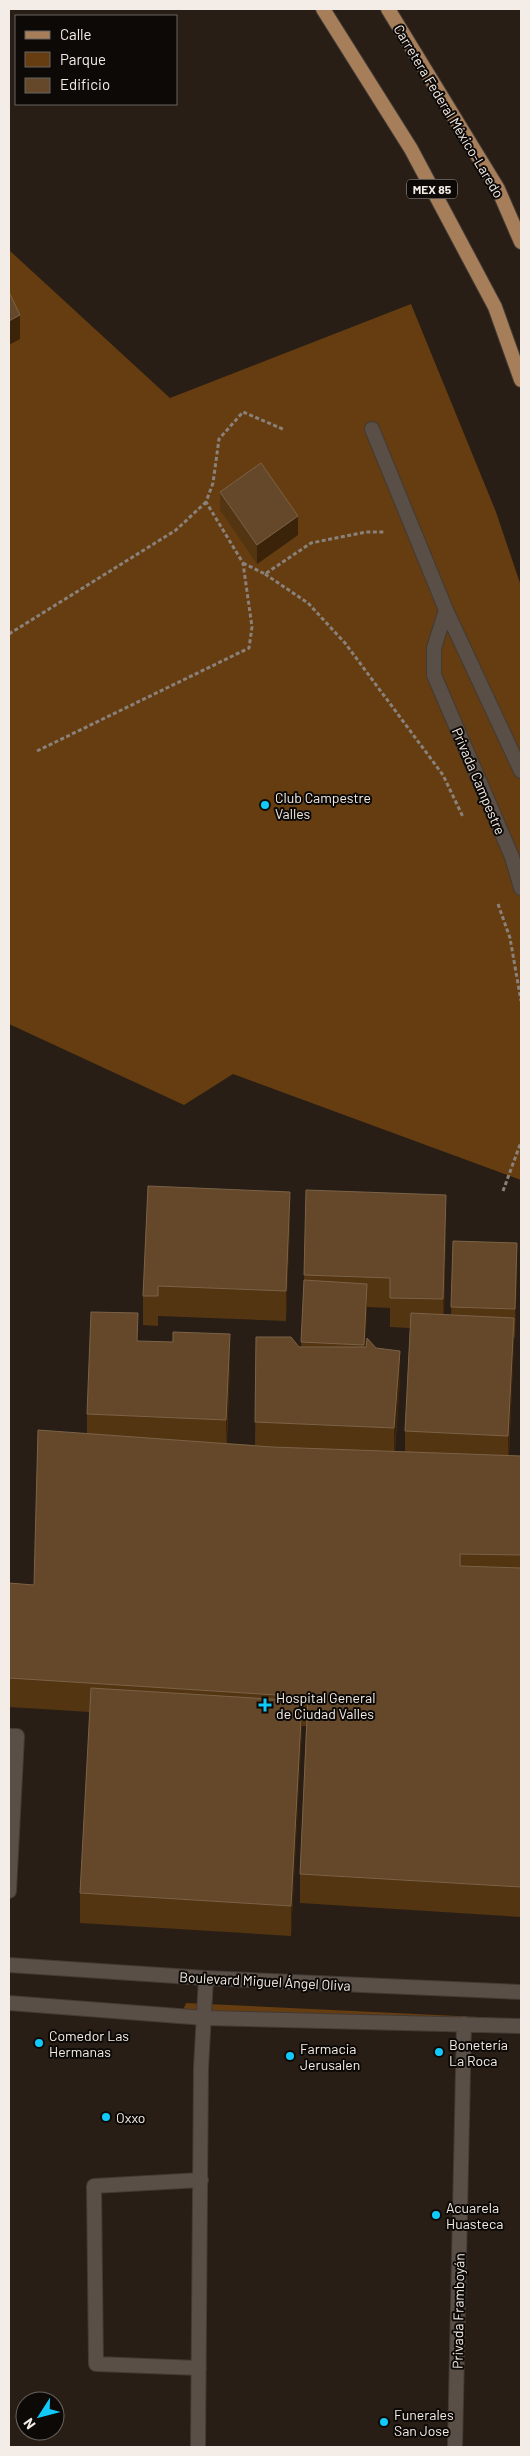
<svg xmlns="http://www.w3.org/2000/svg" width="530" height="2456" font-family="Barlow,sans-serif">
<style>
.green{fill:#653d10}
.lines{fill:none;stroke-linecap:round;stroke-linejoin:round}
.service-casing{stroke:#423a35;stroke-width:16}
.minor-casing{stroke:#423a35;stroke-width:16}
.primary-casing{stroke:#423a35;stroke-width:16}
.path{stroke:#8a817b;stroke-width:3;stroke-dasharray:4 2.5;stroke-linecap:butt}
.service{stroke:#5a4f46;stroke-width:14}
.minor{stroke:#5a4f46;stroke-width:14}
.primary{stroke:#a67e5a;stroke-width:14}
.wall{fill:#533512;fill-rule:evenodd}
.shaded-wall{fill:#3b230a}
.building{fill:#644829;stroke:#7b6247}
.poi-dot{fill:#11cafa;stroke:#0d0906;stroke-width:2}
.labels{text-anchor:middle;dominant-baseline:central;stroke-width:4;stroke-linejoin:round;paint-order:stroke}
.shield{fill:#0d0906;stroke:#aea8a4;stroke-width:1}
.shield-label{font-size:12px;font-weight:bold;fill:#f3ece7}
.street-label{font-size:14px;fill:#f3ece7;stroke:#0d0906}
.poi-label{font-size:14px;fill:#f3ece7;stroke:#0d0906;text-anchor:start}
</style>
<rect width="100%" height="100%" fill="#281e16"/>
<path class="green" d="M9,250L170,398L411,304L496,512L521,586V1180L233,1074L184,1105L9,1024Z
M186,2003L521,2019L187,2011L184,2008Z"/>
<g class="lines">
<g class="service-casing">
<path id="service" d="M372,429L446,610L521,771
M446,610L434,648V675L512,857L521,888
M9,1736H17L9,1891
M199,2368L96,2364L94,2186L201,2180
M198,2447L201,2068L206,1978"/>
</g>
<g class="minor-casing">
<path id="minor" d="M9,1965L206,1978L521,1992
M9,2003L205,2018L521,2026
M455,2447L464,2024"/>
</g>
<g class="primary-casing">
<path id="primary" d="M323,9L411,149L495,307L521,380
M388,9L498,189L521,242"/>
</g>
<path class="path" d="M243,563L265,574L311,543L366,532H384
M265,574L308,603L345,643L443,775L463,817
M9,634L176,530L206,502
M37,751L249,648L252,627L243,563L206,502L213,483L219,439L243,412L285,430
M498,904L510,938L521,1001
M503,1191L521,1142"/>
<use href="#service" class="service"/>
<use href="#minor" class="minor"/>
<use href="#primary" class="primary"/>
</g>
<path class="wall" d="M220,492L298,535L257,564L220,510Z
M148,1186L290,1222L286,1321L158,1316V1326L143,1325V1296Z
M306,1190L446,1225L444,1314L451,1315L453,1241L517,1272L515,1338H514L509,1456H521V1917L300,1903V1874L306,1726H302L291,1936L80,1923V1893L90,1712L9,1707V1583L34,1585L87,1434V1414L138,1341L230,1364L227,1443L255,1445L256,1337L301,1347L304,1280ZM367,1307L390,1308V1327L410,1328L405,1431V1452L395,1451L400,1380L365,1347Z"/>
<path class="shaded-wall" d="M20,315V339L9,345V321Z
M298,516V535L257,564V545Z
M290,1192V1222L286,1321V1291Z
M446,1195V1225L443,1329V1299Z
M517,1243V1272L515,1338V1309Z
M367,1284V1314L364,1375V1345Z
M514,1318V1347L508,1466V1436Z
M230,1334V1364L226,1449V1420Z
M400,1351V1380L394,1458V1428Z
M302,1701V1730L291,1936V1906Z"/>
<path class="building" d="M9,292L20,315L9,321Z
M261,463L298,516L257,545L220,492Z
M148,1186L290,1192L286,1291L158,1286V1296H143Z
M306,1190L446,1195L443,1299L390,1298V1278L304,1275Z
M453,1241L517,1243L515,1309L451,1307Z
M304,1280L367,1284L364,1345L301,1342Z
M91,1312L138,1313L137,1341L173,1342V1332L230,1334L226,1420L87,1414Z
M411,1313L514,1318L508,1436L405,1431Z
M256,1337H291L299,1347H366L367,1338L376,1348L400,1351L394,1428L255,1422Z
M38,1430L272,1447L521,1456V1555L460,1554V1566L521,1568V1887L300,1874L308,1697L9,1678V1583L34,1585Z
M91,1688L302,1701L291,1906L80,1893Z"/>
<g class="poi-dot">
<circle cx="265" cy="805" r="5"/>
<path d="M262.5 1697.5h5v5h5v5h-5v5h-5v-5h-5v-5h5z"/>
<circle cx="39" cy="2043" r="5"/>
<circle cx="439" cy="2052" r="5"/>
<circle cx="290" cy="2056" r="5"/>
<circle cx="106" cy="2117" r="5"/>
<circle cx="436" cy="2215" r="5"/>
<circle cx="384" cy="2422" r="5"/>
</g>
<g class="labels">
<rect class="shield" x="407" y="179.5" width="50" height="19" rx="4"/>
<g class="shield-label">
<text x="432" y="189">MEX 85</text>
</g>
<g class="street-label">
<text transform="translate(449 111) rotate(59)">Carretera Federal México-Laredo</text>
<text transform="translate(479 781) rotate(67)">Privada Campestre</text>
<text transform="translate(265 1981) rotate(3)">Boulevard Miguel Ángel Oliva</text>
<text transform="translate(458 2311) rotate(-89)">Privada Framboyán</text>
</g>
<g class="poi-label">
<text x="275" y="797">Club Campestre<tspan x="275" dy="16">Valles</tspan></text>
<text x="276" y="1697">Hospital General<tspan x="276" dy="16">de Ciudad Valles</tspan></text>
<text x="49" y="2035">Comedor Las<tspan x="49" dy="16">Hermanas</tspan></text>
<text x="449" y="2044">Bonetería<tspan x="449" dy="16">La Roca</tspan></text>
<text x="300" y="2048">Farmacia<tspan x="300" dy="16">Jerusalen</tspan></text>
<text x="116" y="2117">Oxxo</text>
<text x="446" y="2207">Acuarela<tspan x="446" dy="16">Huasteca</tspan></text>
<text x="394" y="2414">Funerales<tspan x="394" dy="16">San Jose</tspan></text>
</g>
</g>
<rect width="530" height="2456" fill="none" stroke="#f3ece7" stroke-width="20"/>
<rect x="15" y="15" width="162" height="90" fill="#0d0906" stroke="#696460"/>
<rect x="25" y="31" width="25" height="8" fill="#a67e5a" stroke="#696460"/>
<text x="60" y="40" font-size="15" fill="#f3ece7">Calle</text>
<rect x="25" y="52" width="25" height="15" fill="#653d10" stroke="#696460"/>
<text x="60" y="65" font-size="15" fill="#f3ece7">Parque</text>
<rect x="25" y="78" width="25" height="15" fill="#644829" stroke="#696460"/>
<text x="60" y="90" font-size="15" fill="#f3ece7">Edificio</text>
<g transform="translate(40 2416) rotate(234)"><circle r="24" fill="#0d0906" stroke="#696460"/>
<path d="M0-4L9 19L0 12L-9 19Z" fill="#11cafa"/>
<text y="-8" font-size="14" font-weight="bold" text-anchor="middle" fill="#f3ece7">N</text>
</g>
</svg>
